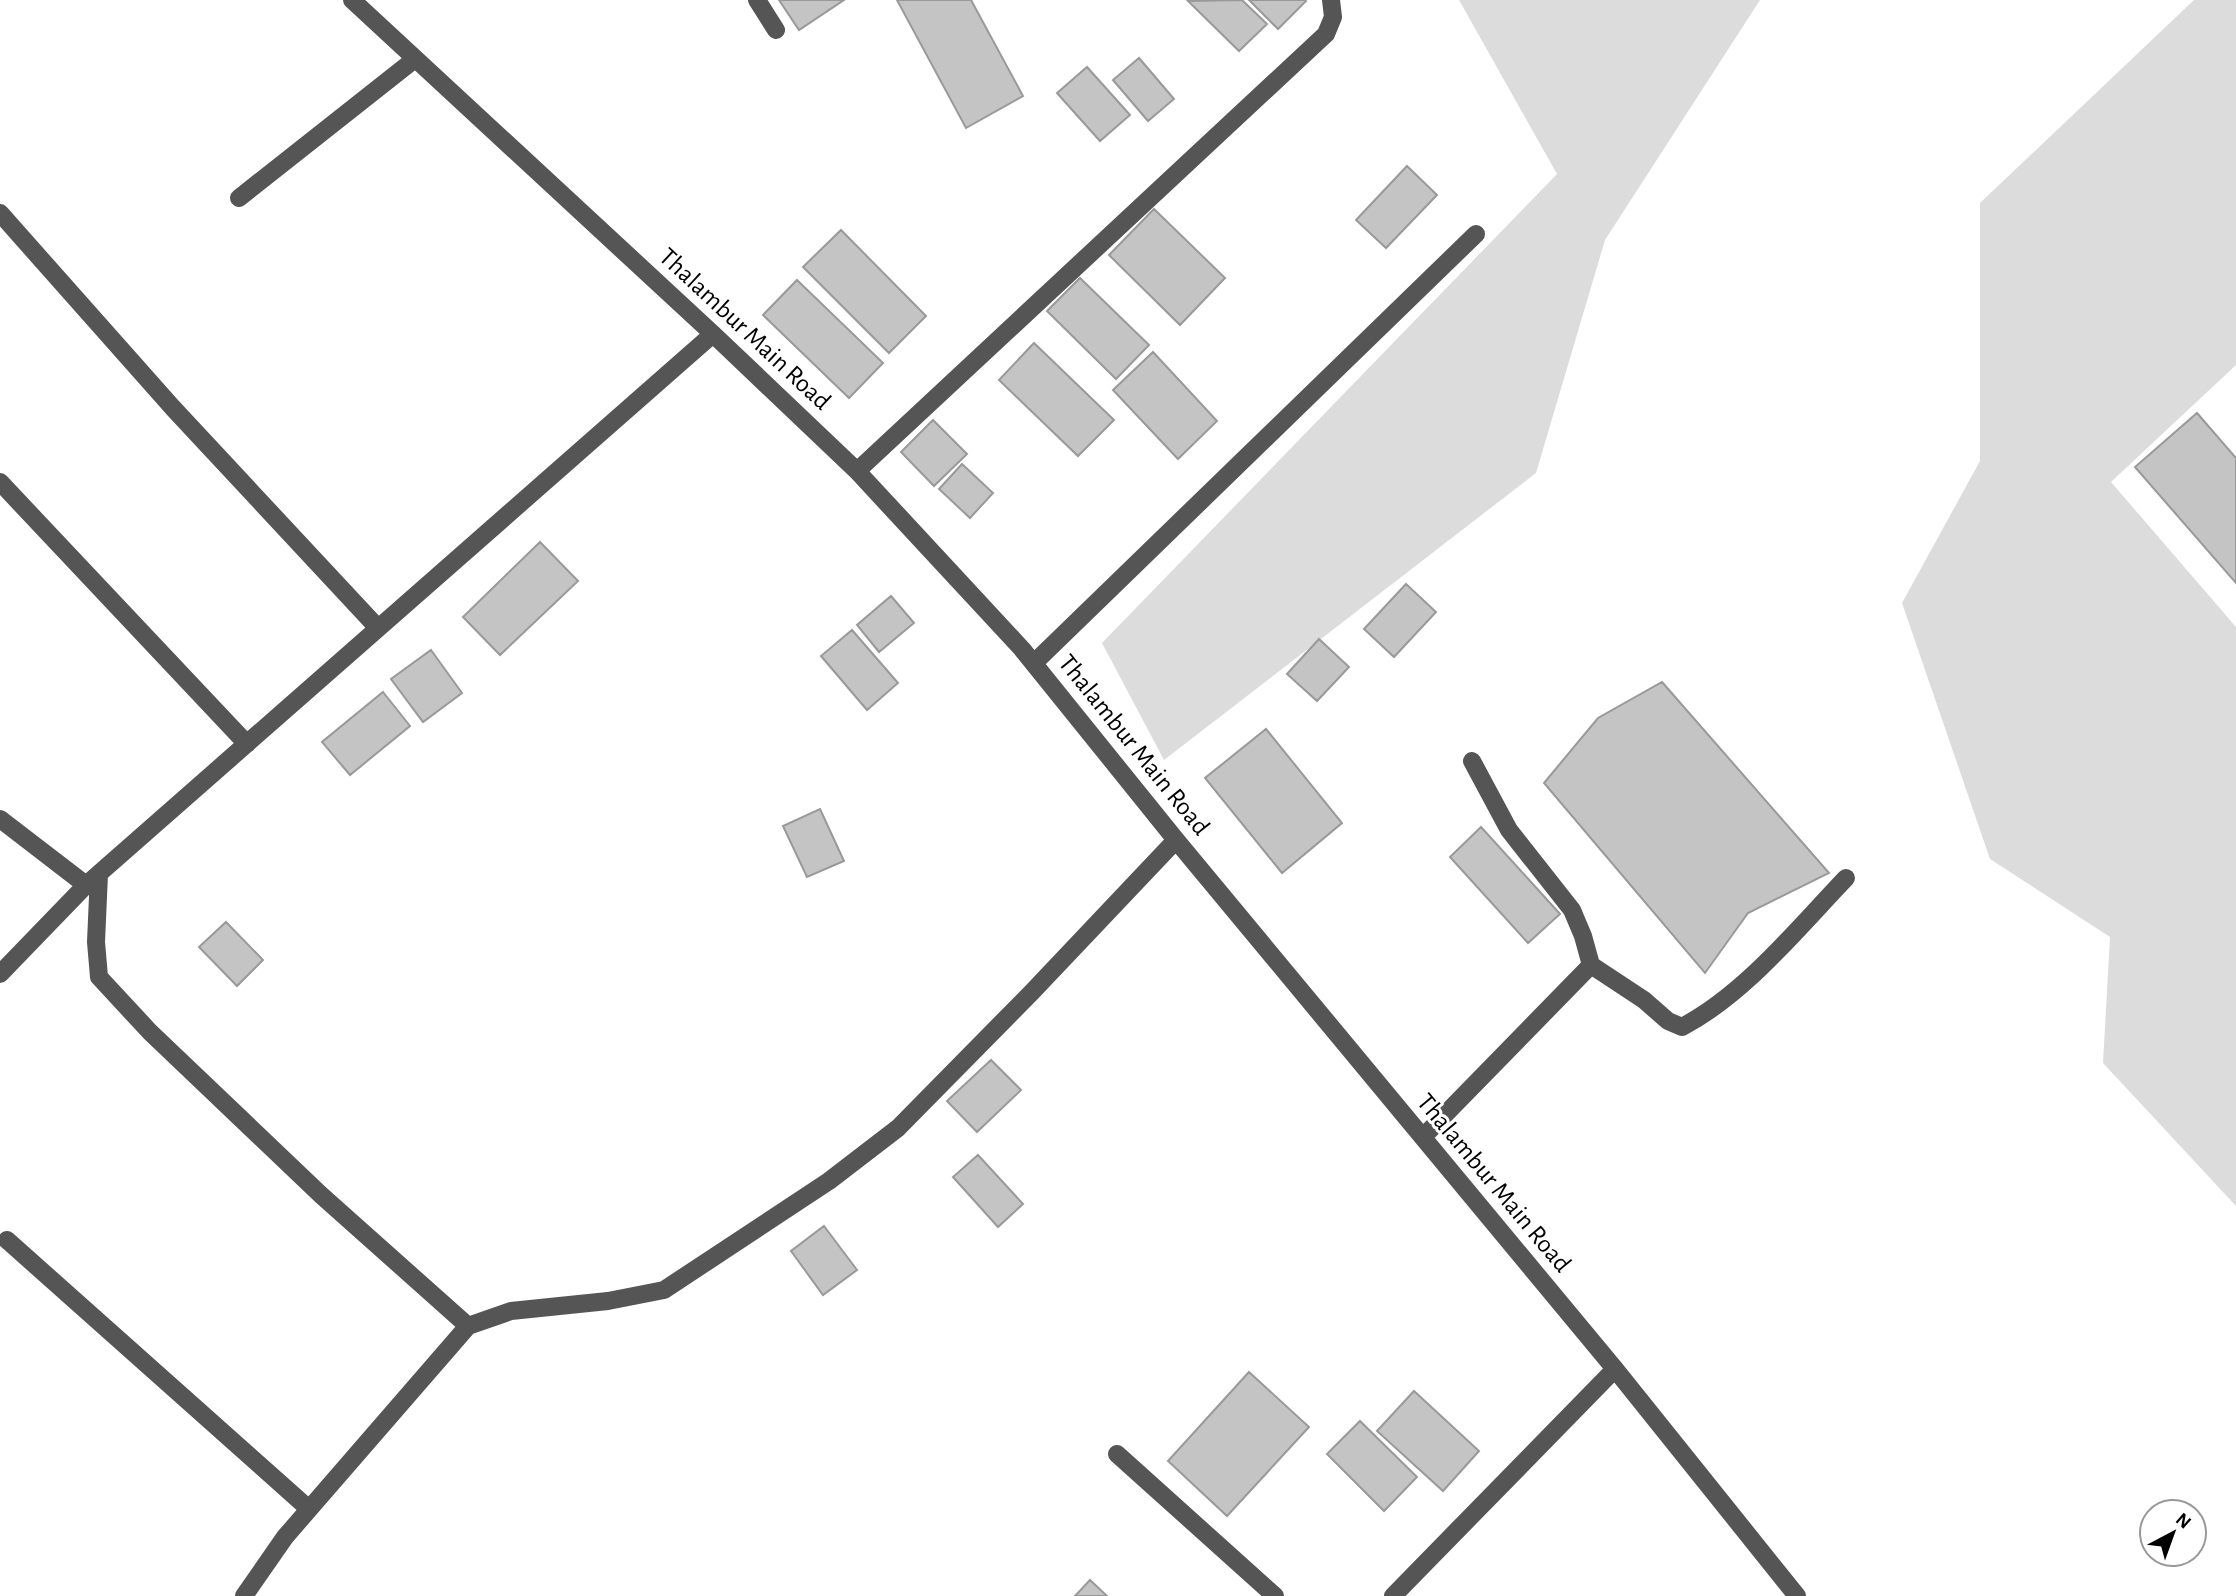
<svg xmlns="http://www.w3.org/2000/svg" width="2236" height="1596" font-family="'Alegreya Sans',sans-serif">
<style>
.green{fill:#dcdcdc}
.building{fill:#c4c4c4;stroke:#999;stroke-width:2}
.lines{fill:none;stroke-linecap:round;stroke-linejoin:round}
.minor{stroke:#555;stroke-width:18}
.labels{text-anchor:middle;dominant-baseline:central;stroke-width:6;stroke-linejoin:round;paint-order:stroke}
.street-label{font-size:26px;fill:#000;stroke:#fff}
</style>
<rect width="100%" height="100%" fill="#fff"/>
<path class="green" d="M1459,0H1760L1605,240L1536,473L1164,760L1102,643L1557,174Z
M2194,0H2236V365L2111,482L2236,627V1206L2103,1063L2110,937L1990,859L1902,603L1980,461V203Z"/>
<path class="building" d="M779,0H844L799,30Z
M897,0H971L1023,96L966,128Z
M1242,0L1267,24L1239,51L1188,1Z
M1249,0H1305L1306,1L1278,29Z
M1139,58L1174,99L1148,121L1113,80Z
M1087,67L1130,115L1100,141L1057,93Z
M1407,166L1437,195L1386,248L1356,220Z
M1154,209L1225,278L1180,325L1109,255Z
M841,230L926,316L889,353L803,267Z
M1080,278L1149,345L1116,379L1047,311Z
M797,280L883,363L849,398L763,315Z
M1034,343L1114,420L1078,456L999,380Z
M1153,352L1217,421L1178,459L1113,390Z
M2197,413L2236,458V583L2135,467Z
M933,420L967,454L934,486L901,452Z
M962,464L993,493L970,518L939,489Z
M540,542L578,581L500,655L463,617Z
M1406,584L1436,612L1394,657L1364,629Z
M891,596L914,623L879,652L857,625Z
M852,630L898,683L867,710L821,656Z
M1319,639L1349,667L1317,701L1287,674Z
M431,650L462,693L423,722L391,679Z
M1662,682L1829,873L1748,913L1705,973L1544,783L1598,718Z
M383,692L410,726L350,775L322,742Z
M1266,729L1342,823L1282,873L1205,778Z
M820,809L844,861L807,877L783,826Z
M1481,827L1560,914L1528,943L1450,857Z
M226,922L263,960L237,986L199,947Z
M991,1060L1021,1090L977,1132L947,1101Z
M978,1155L1023,1204L998,1227L953,1177Z
M824,1226L857,1270L823,1295L791,1251Z
M1249,1372L1309,1427L1227,1516L1168,1461Z
M1414,1391L1479,1451L1443,1491L1377,1431Z
M1360,1421L1417,1477L1384,1511L1327,1454Z
M1090,1580L1107,1596H1075Z"/>
<g class="lines">
<path class="minor" d="M352,0L713,334L857,471L1022,649L1176,840L1615,1369L1797,1596
M757,0L776,30
M239,198L415,59
M0,213L173,408L378,628
M857,471L1326,34L1333,17L1331,0
M0,482L247,744
M1034,663L1476,234
M1472,761L1509,830L1572,910L1583,936L1591,965
M0,819L86,885
M99,874L96,942L99,977L150,1032L321,1195L468,1326
M0,974L86,885L713,334
M1423,1137L1591,965L1644,1000L1668,1021L1682,1027C1745,994 1797,929 1846,878
M7,1240L309,1509
M1117,1454L1275,1596
M244,1596L285,1537L468,1326L511,1311L608,1301L664,1290L829,1181L898,1128L1032,992L1176,840
M1393,1596L1615,1369"/>
</g>
<g class="labels">
<g class="street-label">
<text transform="translate(745 329) rotate(43)">Thalambur Main Road</text>
<text transform="translate(1134 745) rotate(51)">Thalambur Main Road</text>
<text transform="translate(1494 1183) rotate(50)">Thalambur Main Road</text>
</g>
</g>
<g transform="translate(2173 1533) rotate(41)"><circle r="33" fill="#ffffff" stroke="#999999" stroke-width="2"/>
<path d="M0-5L12 26L0 18L-12 26Z" fill="#000000"/>
<text y="-10" font-size="19" font-weight="bold" text-anchor="middle" fill="#000000">N</text>
</g>
</svg>
